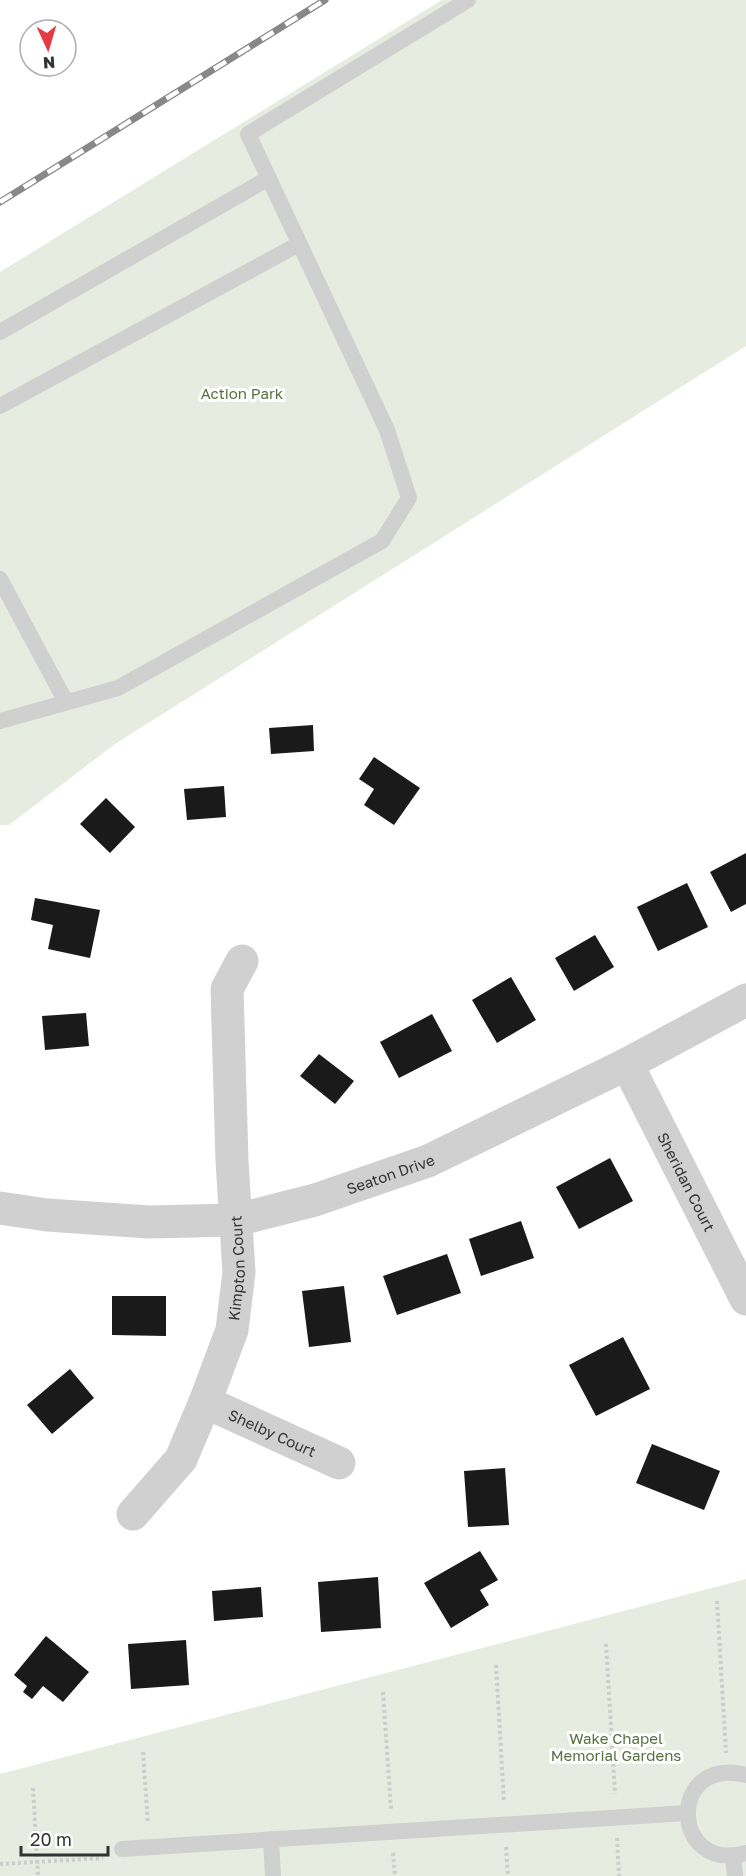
<svg xmlns="http://www.w3.org/2000/svg" width="746" height="1876" font-family="'Golos Text',sans-serif">
<style>
.green{fill:#e6ecdf}
.building{fill:#1a1a1a}
.lines{fill:none;stroke-linecap:round;stroke-linejoin:round}
.path{stroke:#cdcdcd;stroke-width:4;stroke-dasharray:3 3;stroke-linecap:butt}
.lane{stroke:#d0d0d0;stroke-width:16}
.street{stroke:#d0d0d0;stroke-width:33}
.rail-casing{stroke:#888;stroke-width:7}
.rail{stroke:#fff;stroke-width:4.5;stroke-dasharray:14;stroke-linecap:butt}
.labels{text-anchor:middle;dominant-baseline:central;stroke-width:6;stroke-linejoin:round;paint-order:stroke}
.park-label{font-size:15px;fill:#56703f;stroke:#fff}
.street-label{font-size:15px;fill:#333;stroke:#fff}
</style>
<rect width="100%" height="100%" fill="#fff"/>
<path class="green" d="M442,0H746V346L115,744L9,825H0V272Z
M746,1579V1876H0V1774Z"/>
<path class="building" d="M313,725L314,751L271,754L269,728Z
M374,757L420,788L394,825L364,805L374,789L359,779Z
M224,786L226,817L187,820L184,789Z
M106,798L135,827L110,853L80,824Z
M746,853V904L731,912L710,872Z
M687,883L708,927L658,951L637,907Z
M35,898L100,910L90,958L48,949L53,925L31,920Z
M595,935L614,967L574,991L555,958Z
M511,977L536,1020L497,1043L472,1000Z
M86,1013L89,1046L45,1050L42,1016Z
M432,1014L452,1051L399,1078L380,1042Z
M319,1054L354,1081L335,1104L300,1076Z
M610,1158L633,1201L579,1229L556,1187Z
M521,1221L534,1258L481,1276L469,1239Z
M447,1254L461,1293L397,1315L383,1276Z
M344,1286L351,1342L309,1347L302,1291Z
M112,1296H166V1336L112,1335Z
M623,1337L650,1389L596,1416L569,1365Z
M70,1369L94,1398L52,1434L27,1405Z
M652,1444L720,1471L704,1510L636,1483Z
M505,1468L509,1525L468,1527L464,1471Z
M480,1551L498,1580L480,1590L489,1605L451,1628L424,1583Z
M378,1577L381,1628L321,1632L318,1582Z
M261,1587L263,1617L214,1621L212,1591Z
M46,1636L89,1672L63,1702L43,1686L32,1699L23,1692L27,1686L14,1675Z
M186,1640L189,1685L131,1689L128,1644Z"/>
<g class="lines">
<path class="path" d="M717,1601L726,1753
M606,1644L615,1794
M496,1665L504,1803
M383,1692L391,1809
M143,1752L148,1824
M33,1788L38,1876
M617,1838L619,1876
M506,1847L508,1876
M393,1853L395,1876
M0,1864L103,1858"/>
<path class="lane" d="M0,332L269,178
M0,406L299,244
M0,579L66,702
M0,721L118,688L382,541L409,498L387,430L248,134L468,0
M746,1775C667,1755 670,1874 746,1853
M271,1839L273,1876
M122,1849L687,1813
M733,1856L735,1876"/>
<g class="street">
<path id="s1" d="M627,1064L746,1299"/>
<path id="s2" d="M0,1208L47,1215L149,1222L236,1220L315,1200L428,1161L627,1064L746,1000"/>
<path id="s3" d="M205,1402L339,1463"/>
<path id="s4" d="M133,1514L181,1459L205,1402L232,1330L239,1272L232,1161L227,989L242,961"/>
</g>
<g class="rail-casing">
<path id="rail" d="M0,202L325,0"/>
</g>
<use href="#rail" class="rail"/>
</g>
<g class="labels">
<g class="park-label">
<text x="242" y="393">Action Park</text>
<text x="616" y="1738">Wake Chapel<tspan x="616" dy="17">Memorial Gardens</tspan></text>
</g>
<g class="street-label">
<text stroke="none"><textPath href="#s2" startOffset="398">Seaton Drive</textPath></text>
<text stroke="none"><textPath href="#s1" startOffset="132">Sheridan Court</textPath></text>
<text stroke="none"><textPath href="#s4" startOffset="274">Kimpton Court</textPath></text>
<text stroke="none"><textPath href="#s3" startOffset="74">Shelby Court</textPath></text>
</g>
</g>
<g transform="translate(48 48) rotate(176)"><circle r="28" fill="#ffffff" stroke="#adadad" stroke-width="1.5"/>
<path d="M0-4.5L10 22L0 15L-10 22Z" fill="#e63946"/>
<text y="-9" font-size="16" font-weight="bold" text-anchor="middle" fill="#333333">N</text>
</g>
<path d="M21 1846v9h87v-9" fill="none" stroke="#333333" stroke-width="3"/>
<text x="30" y="1846" font-size="18" fill="#333333" stroke="#ffffff" stroke-width="4.5" paint-order="stroke">20 m</text>
</svg>
